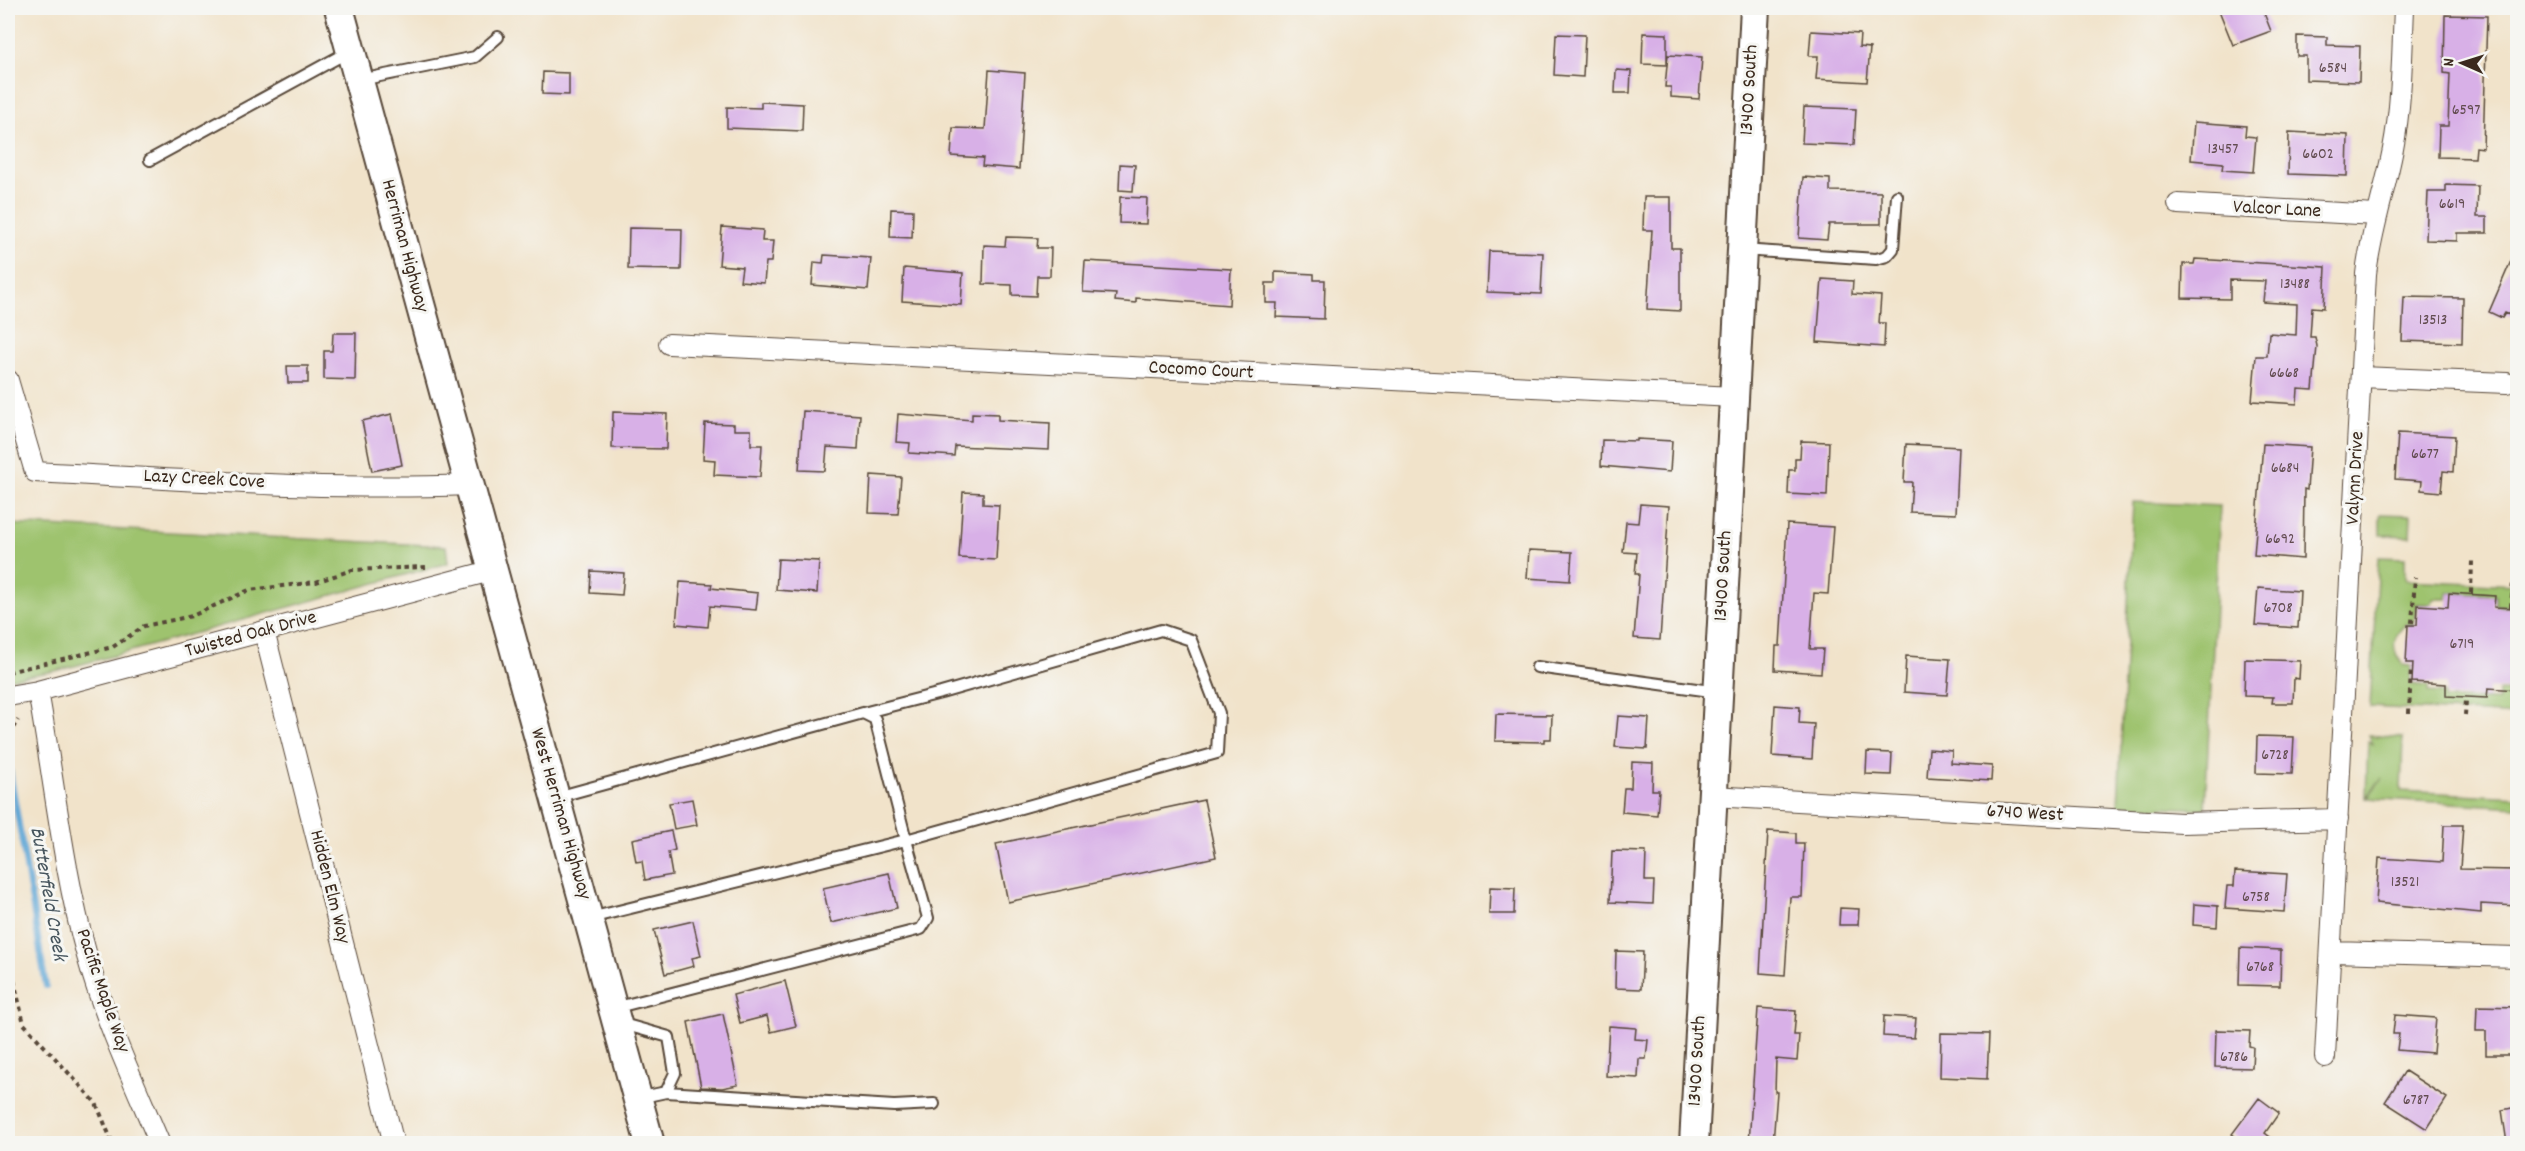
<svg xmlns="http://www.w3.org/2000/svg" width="2525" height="1151" font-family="Dekko,sans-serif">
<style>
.green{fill:#9ec36e;stroke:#6c7646;stroke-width:1.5}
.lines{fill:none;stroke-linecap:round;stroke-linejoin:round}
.stream{stroke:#60a7d6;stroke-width:6}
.building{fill:#d8b0e7}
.lane-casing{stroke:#564638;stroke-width:14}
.street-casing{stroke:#564638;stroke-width:22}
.secondary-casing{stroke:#564638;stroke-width:32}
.path{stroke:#564638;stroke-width:4;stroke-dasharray:4.5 4.5;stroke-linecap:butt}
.lane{stroke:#fff;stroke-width:10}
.street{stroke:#fff;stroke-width:20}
.secondary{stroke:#fff;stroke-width:28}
.labels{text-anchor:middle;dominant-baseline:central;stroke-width:6;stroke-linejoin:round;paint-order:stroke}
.number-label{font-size:16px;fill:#624c50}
.street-label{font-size:20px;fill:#3b2a1e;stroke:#f6f6f2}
.water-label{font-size:21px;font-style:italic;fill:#48565e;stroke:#f6f6f2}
</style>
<rect width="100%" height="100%" fill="#f6f6f2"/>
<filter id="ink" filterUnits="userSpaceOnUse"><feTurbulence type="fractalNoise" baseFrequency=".0167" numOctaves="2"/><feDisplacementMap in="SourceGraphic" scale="12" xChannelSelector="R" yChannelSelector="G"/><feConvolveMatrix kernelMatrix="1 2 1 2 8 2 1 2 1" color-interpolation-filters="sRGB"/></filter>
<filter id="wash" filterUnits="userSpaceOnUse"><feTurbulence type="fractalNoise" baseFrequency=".008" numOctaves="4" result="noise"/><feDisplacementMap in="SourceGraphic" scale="24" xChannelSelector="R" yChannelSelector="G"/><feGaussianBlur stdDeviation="1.35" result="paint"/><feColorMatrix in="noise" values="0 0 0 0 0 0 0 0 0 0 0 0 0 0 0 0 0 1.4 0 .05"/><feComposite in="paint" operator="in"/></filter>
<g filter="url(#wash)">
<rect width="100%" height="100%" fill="#f1e3ca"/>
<path class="green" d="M2133,502L2220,506L2205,809L2118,805Z
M2380,514L2411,515L2410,536L2380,535Z
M8,524L446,546L448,563L113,656L55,671L8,679Z
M2378,557L2405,558V580L2517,585V607L2496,606V595L2448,593L2447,599H2433L2432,604H2416L2414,624H2406C2391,637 2391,650 2403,665L2411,666L2410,684L2429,686V692L2444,693V699L2498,700V691L2517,692V715L2370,707Z
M2369,735L2403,738L2401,791L2517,797V807L2367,798L2382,778L2366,797L2368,741L2373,744Z"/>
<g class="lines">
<path class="stream" d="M10,771L46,986"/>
</g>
<g id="blocks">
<path class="building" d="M2218,8H2262L2271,31L2233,45Z
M2445,15L2487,16L2483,148L2476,147L2475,158L2438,157L2439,126H2448L2450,74L2444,73Z
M1811,31L1860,34L1859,47L1870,48L1867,82L1816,79L1818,56H1809Z
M1643,33L1667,34V65L1642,64Z
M1556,34L1585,35L1583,77L1554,75Z
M2297,36L2327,37V45L2360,46L2359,82L2306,80V56H2297Z
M1668,55L1702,57L1699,99L1671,97V87H1665Z
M989,70L1025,73L1019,169L982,166L983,158L951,156L953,128L985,129Z
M1616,70L1631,71L1630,93H1615Z
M543,72L569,73V95L542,94Z
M761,102L803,104L802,131L727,128V107L761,108Z
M1804,107L1856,109L1854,145L1802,143Z
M2194,122L2246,126L2245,136L2256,137L2253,172L2222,170L2223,163L2191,160Z
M2289,132L2348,135L2347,176L2288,174Z
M1120,164L1135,165L1133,191L1119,190Z
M1803,177L1830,179V191L1881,192V224H1829L1827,240L1799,238Z
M2446,185L2478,186L2477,217H2487V233H2457V241L2426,240L2428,192H2446Z
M1120,197L1147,198L1146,224L1119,223Z
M1644,197H1671V248H1680V311L1647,309L1652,230H1643Z
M891,209L913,210L912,238L890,237Z
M722,227L763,230L762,241H773L771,262H766L764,283L740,281L742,267L719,265Z
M629,228L682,229L681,270L628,269Z
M1006,237L1038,238L1037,248H1051L1050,276H1037L1036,296L1012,295V285L983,284L984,245L1005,246Z
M2517,247V318L2505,313L2502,318L2489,312Z
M1489,251L1543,253L1541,294L1487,292Z
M824,255L871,258L868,290L812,285L814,262L823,263Z
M2195,259L2326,267L2324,308L2312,307L2310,337H2315L2317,346L2313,390L2298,389L2297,404L2252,401L2256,356H2267L2269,333L2296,335L2297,304L2263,302L2265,281L2230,280V299L2182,298L2183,264H2194Z
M1085,261L1231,269L1229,305L1136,298V303L1115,301L1116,294L1083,292Z
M904,268L963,273L961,305L902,301Z
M1275,272L1314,274V280H1325L1324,319L1276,317L1277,303H1266V283H1275Z
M1822,279L1853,281L1852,294L1881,296L1879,323H1885L1884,347L1817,342Z
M2404,297L2463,298L2462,343L2402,341Z
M333,333H356L355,380L324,379V351H332Z
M287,366H308V383H288Z
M803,411L860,415L858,449L827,447L825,471L799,470Z
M613,412L667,414L666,449L612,448Z
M972,413L998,414V420L1050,423L1049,450L955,446L954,456L909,453L910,443L896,442L898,414L972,420Z
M392,414L402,465L372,471L362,421Z
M705,423L734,424V430H751V445H762L760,477L714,475L715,460L703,459Z
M2398,433L2455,436L2453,472L2443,471L2441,492L2421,490L2422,481L2395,479Z
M1637,439L1672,441L1670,472L1601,466L1602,440L1637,441Z
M1801,441L1829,442L1827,496L1788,494L1789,470H1795V458H1800Z
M1906,444L1959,447L1956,514L1910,512L1912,482H1904Z
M2263,444L2310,447L2307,490L2304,489L2303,559L2254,555Z
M871,475L901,477L898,514L869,513Z
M963,492L983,493V504L999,505L996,560L959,558Z
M1640,504L1669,506L1660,640L1634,638L1639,574H1635L1637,553L1623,552L1626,522L1638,523Z
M1787,524L1833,527L1828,594L1814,593L1810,649H1823L1821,673L1775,670L1776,646H1780Z
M1529,550L1572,552L1570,581L1527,578Z
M778,559L819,561L817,593L776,590Z
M591,571L624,573L622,595L590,593Z
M680,582L712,584L711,588L758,593L756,610L710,606L708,627L676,624Z
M2258,588L2300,591L2298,628L2255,625Z
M2449,593L2495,596L2494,607L2517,608V690L2488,688L2487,698L2446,696V684L2412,682L2413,663H2406L2408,625H2417L2418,605L2448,607Z
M1906,656L1950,659L1947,695L1904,692Z
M2245,659L2300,661L2299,679L2294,678L2293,703H2272L2273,697L2244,696Z
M1775,705L1800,707L1799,723L1814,724L1812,759L1772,756Z
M1496,714L1552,715L1551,739H1544V742L1495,741Z
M1618,716L1649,718L1647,749L1615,747Z
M2257,736L2294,737L2292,774L2256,773Z
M1929,749L1952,751L1951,763L1992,766L1991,781L1927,777Z
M1867,752L1892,753L1891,775L1866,774Z
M1632,762L1653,763L1652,790H1659L1657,815L1622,812L1624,788H1631Z
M692,799L697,825L674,829L669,803Z
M1204,800L1216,857L1008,902L996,844Z
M2444,825H2463L2460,869L2517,870V906L2481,904V913L2376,903L2379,858L2442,862Z
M671,831L675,850L668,852L672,875L645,880L642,861L636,862L632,839Z
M1768,831L1796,833V843H1804L1802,897H1790L1785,975L1760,973Z
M1612,851L1646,852L1645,881H1654L1653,904L1610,902Z
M2235,871L2287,874L2284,912L2225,908L2227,886H2234Z
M889,873L897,908L831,923L823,888Z
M1490,887L1515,888L1514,914H1489Z
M2194,904L2218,906L2217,927L2193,925Z
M1840,908L1859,909L1858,925H1839Z
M693,921L701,956L692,958L694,966L665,974L654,930Z
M2240,948L2281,950L2280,986L2239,985Z
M1616,951L1643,952L1641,989L1615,988Z
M785,981L796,1026L771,1032L767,1016L740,1023L733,995Z
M2477,1006L2517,1007V1055H2486V1031H2476Z
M1758,1008L1796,1011L1794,1035H1799L1797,1061L1776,1059L1775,1092H1777L1773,1143H1749Z
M723,1014L738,1085L722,1088L701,1087L688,1022Z
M2395,1015L2436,1018L2433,1053L2397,1050L2399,1034H2393Z
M1884,1016L1916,1018L1914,1038L1883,1036Z
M1609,1026L1636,1028L1635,1039L1648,1040L1646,1059H1639L1638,1078L1606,1076Z
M2216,1030L2250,1031L2249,1046L2253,1047L2252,1068L2215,1067Z
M1941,1033L1989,1034L1987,1079L1940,1077Z
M2405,1071L2447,1098L2427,1129L2385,1102Z
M2259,1098L2279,1113L2265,1133L2278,1143H2244L2232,1134Z
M2517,1107V1143H2507L2502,1110Z"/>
</g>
</g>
<g filter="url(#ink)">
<use href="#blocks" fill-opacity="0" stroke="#564638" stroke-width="1.5"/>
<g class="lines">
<g class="lane-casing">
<path id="lane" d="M360,80L475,57L498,37
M150,160L348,52
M1742,250L1876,259L1887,256L1893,249L1897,196
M1537,667L1718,692
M557,797L863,713L875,719L906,840L1217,753L1219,713L1191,640L1161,630L941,693L863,713
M590,918L906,840L928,918L921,929L614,1008
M620,1028L630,1026L669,1037L675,1073L666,1092
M638,1098L666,1092L894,1106L934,1104"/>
</g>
<g class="street-casing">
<path id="street" d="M2178,204L2376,215
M669,344L1734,397
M2361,377L2507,383
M8,380L35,472C179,479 324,491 468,485
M264,631L394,1144
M38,691C54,779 63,870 87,956C105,1021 134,1082 160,1144
M8,696L38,691L494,570
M1712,796L2182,823L2338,819
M2331,952L2518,957
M2325,1057L2366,274C2371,231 2385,191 2393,149C2402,103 2402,54 2404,8"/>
</g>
<g class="secondary-casing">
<path id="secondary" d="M339,8L650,1144
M1694,1144L1755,8"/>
</g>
<path class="path" d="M2471,593L2472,561
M2511,607L2513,582
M2412,623L2415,577
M8,672L113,647L144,626L192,616L249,590L316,582L352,570L426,567
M2409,713L2411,668
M2465,715L2466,700
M8,736L18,720
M8,954L24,1024L96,1103L113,1144"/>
<use href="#lane" class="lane"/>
<use href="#street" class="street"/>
<use href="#secondary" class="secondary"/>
</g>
</g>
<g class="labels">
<g class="number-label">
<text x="2333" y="68">6584</text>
<text x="2466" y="110">6597</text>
<text x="2223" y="149">13457</text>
<text x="2318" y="154">6602</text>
<text x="2452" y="204">6619</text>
<text x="2295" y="284">13488</text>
<text x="2433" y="320">13513</text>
<text x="2284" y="373">6668</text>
<text x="2425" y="454">6677</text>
<text x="2285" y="468">6684</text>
<text x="2280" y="539">6692</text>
<text x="2278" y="608">6708</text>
<text x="2462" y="644">6719</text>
<text x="2275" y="755">6728</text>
<text x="2405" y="882">13521</text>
<text x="2256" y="897">6758</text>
<text x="2260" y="967">6768</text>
<text x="2234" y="1057">6786</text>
<text x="2416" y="1100">6787</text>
</g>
<g class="street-label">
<text transform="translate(1750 90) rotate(-87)">13400 South</text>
<text transform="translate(2277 210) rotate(3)">Valcor Lane</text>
<text transform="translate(404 246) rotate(75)">Herriman Highway</text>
<text transform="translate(1201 371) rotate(3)">Cocomo Court</text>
<text transform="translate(2356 478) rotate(-87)">Valynn Drive</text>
<text transform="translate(204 480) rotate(3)">Lazy Creek Cove</text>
<text transform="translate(1724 576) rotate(-87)">13400 South</text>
<text transform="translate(251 635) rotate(-15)">Twisted Oak Drive</text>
<text transform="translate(560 814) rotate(74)">West Herriman Highway</text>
<text transform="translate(2025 814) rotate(3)">6740 West</text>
<text transform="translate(329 887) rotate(76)">Hidden Elm Way</text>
<text transform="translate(102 991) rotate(71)">Pacific Maple Way</text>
<text transform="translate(1698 1061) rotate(-87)">13400 South</text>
</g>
<g class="water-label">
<text transform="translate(47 894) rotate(80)">Butterfield Creek</text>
</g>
</g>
<rect width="2525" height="1151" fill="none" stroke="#f6f6f2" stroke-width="30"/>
<g transform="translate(2462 63) rotate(273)" stroke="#f6f6f2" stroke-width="4.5" paint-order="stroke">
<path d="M0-4.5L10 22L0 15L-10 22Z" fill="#3b2a1e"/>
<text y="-9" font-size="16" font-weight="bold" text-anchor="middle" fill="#3b2a1e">N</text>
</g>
</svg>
